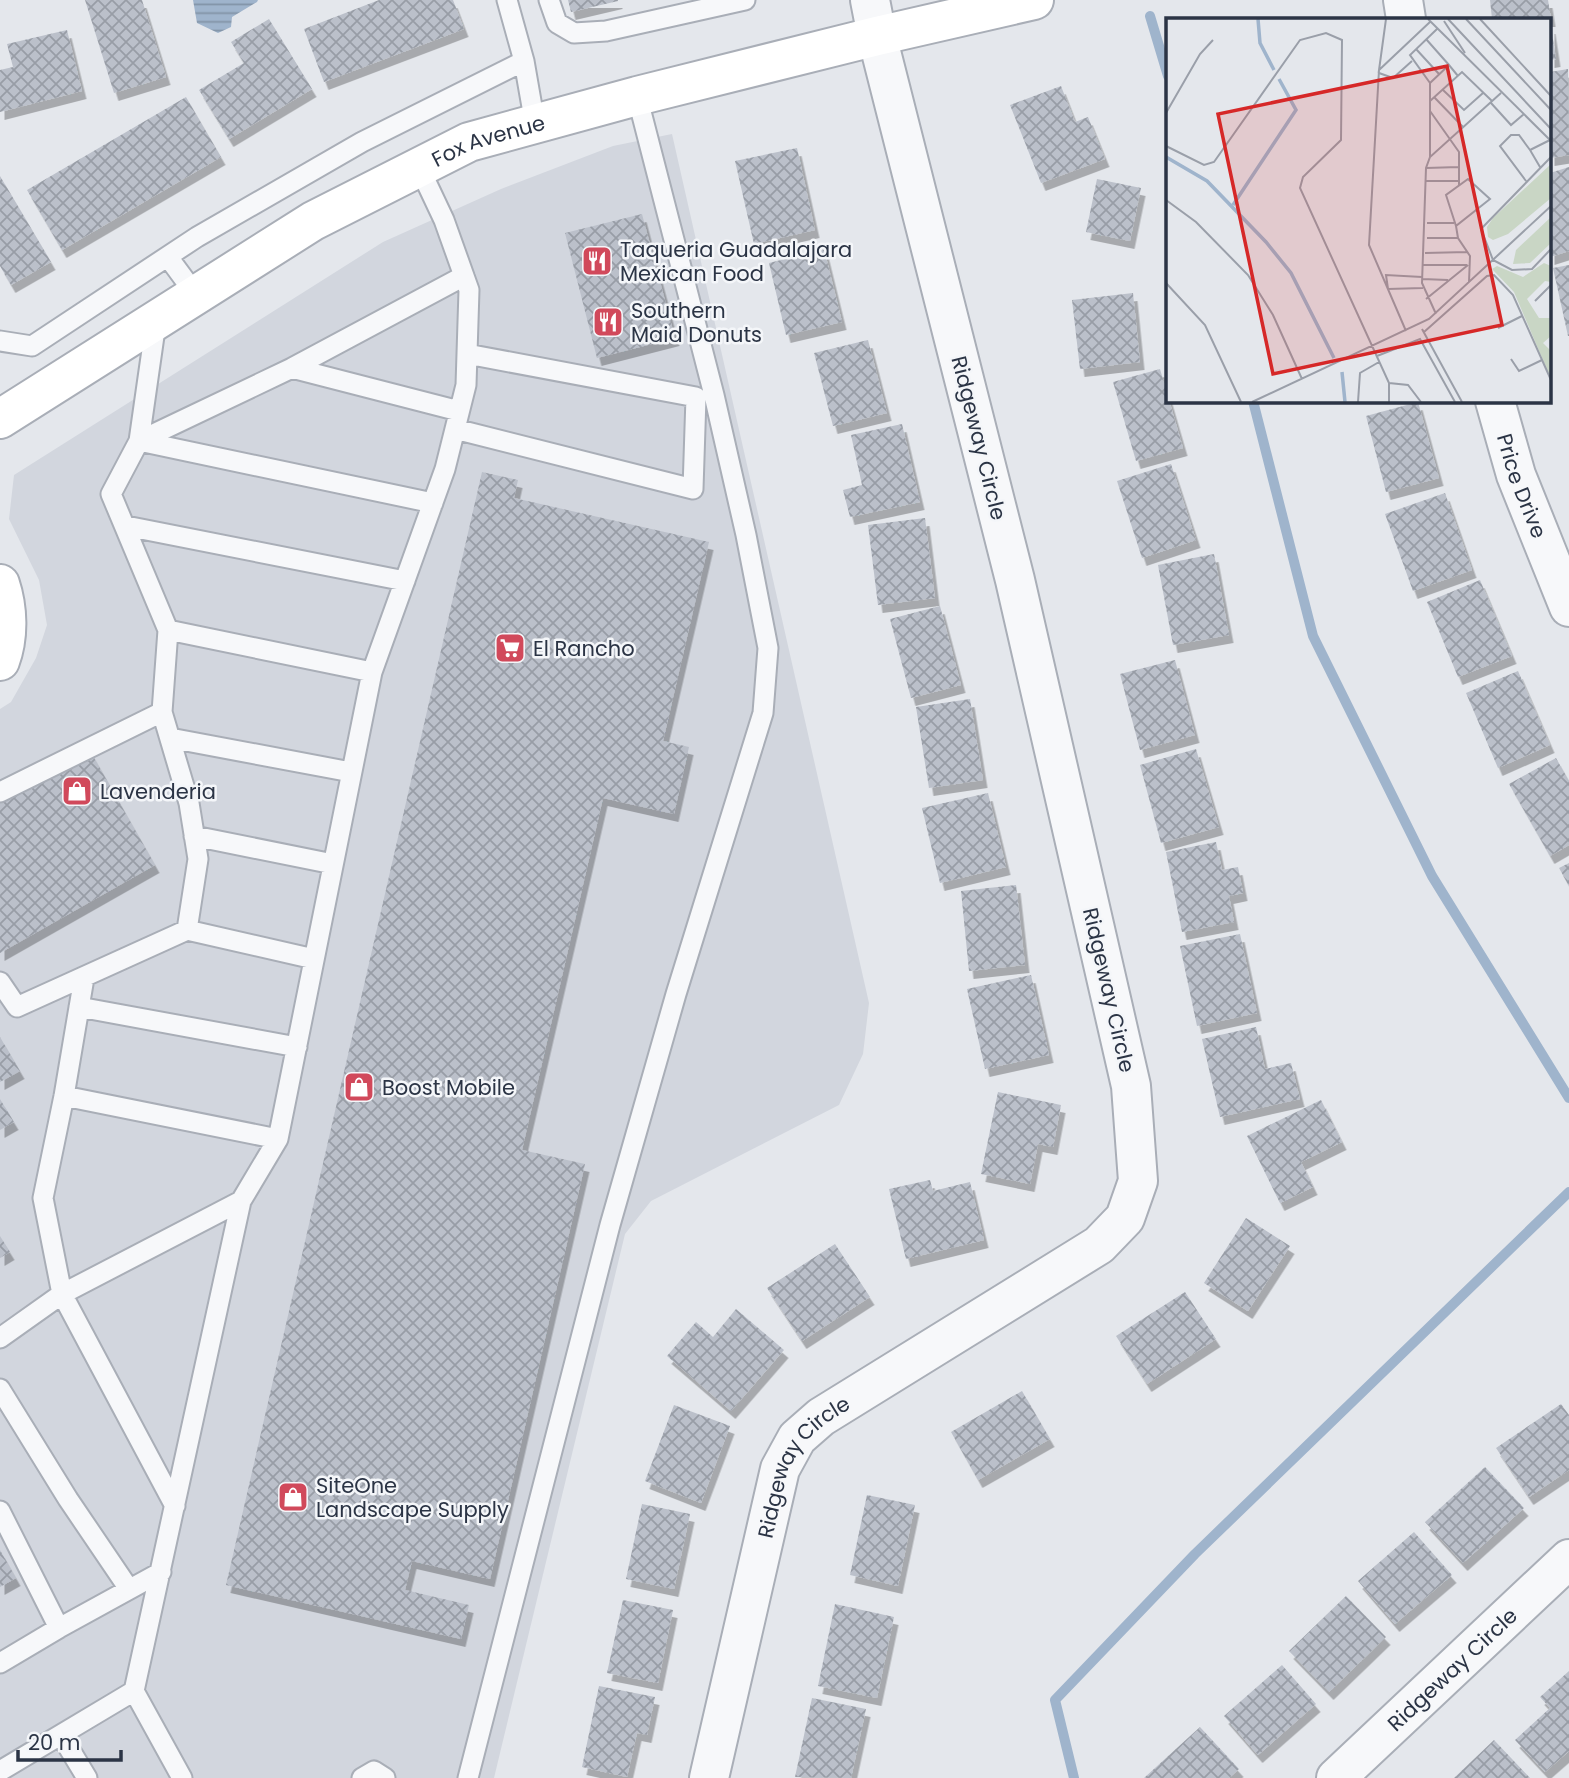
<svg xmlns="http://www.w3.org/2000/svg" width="1569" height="1778" font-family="Poppins,sans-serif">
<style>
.built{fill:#d2d6de}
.water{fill:url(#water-rules)}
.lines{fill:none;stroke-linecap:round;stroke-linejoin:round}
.stream{stroke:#9fb4cc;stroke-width:10}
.building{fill:url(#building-cross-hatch);filter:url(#shadow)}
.service-casing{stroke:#a9aeb7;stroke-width:23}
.minor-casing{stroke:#a9aeb7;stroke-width:42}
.secondary-casing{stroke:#a9aeb7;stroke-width:42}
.service{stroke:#f7f8fa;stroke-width:19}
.minor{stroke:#f7f8fa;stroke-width:38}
.secondary{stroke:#fff;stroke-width:38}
.labels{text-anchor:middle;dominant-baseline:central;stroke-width:5;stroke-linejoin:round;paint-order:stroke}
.street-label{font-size:21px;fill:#2b3445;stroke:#f4f6f9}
.poi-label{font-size:21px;fill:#2b3445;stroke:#f4f6f9;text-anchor:start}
.inset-river{fill:none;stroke:#9fb4cc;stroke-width:3.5}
.inset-road{fill:none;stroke:#9a9fa9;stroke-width:2}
.view{fill:#d62828;fill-opacity:0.15;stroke:#d62828;stroke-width:3.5}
.inset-edge{fill:none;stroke:#2b3445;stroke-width:3.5}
</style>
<defs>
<pattern id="water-rules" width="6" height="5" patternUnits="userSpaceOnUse" patternTransform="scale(1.75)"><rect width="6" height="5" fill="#9fb4cc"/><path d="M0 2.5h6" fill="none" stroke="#8293a7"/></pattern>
<pattern id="building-cross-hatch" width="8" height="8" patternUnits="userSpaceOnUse" patternTransform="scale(1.75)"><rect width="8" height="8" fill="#bbc0ca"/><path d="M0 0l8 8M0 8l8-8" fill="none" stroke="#989da6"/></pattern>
<filter id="shadow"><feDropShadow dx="4.5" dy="8" stdDeviation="0" flood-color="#0004"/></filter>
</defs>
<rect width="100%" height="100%" fill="#e4e7ec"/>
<path class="built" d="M672,134L869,1003L863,1054L839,1105L651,1201L625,1234L494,1778H0V709L11,702L36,658L47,625L39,580L9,519L14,475L383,242L501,189L613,146Z"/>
<path class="water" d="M193,0H258L257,2L232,17L231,27L218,33L197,23Z"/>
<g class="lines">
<path class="stream" d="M1150,16L1168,76
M1253,401L1313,636L1432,876L1569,1098
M1074,1778L1055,1700L1195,1554L1569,1192"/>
</g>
<path class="building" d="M85,0H142L166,77L114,93Z
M379,0H453L464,29L324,82L304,29Z
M568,0H618V1L571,12Z
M1490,0H1548L1551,19H1492Z
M269,19L312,89L229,139L199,90L244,63L231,42Z
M1550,26H1551L1556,59L1550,60Z
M67,30L82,91L0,112V70L13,67L7,44Z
M1568,69L1569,155L1550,158V72Z
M1061,86L1075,122L1088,117L1105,159L1041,183L1010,105Z
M186,97L221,157L62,250L27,190Z
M797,148L815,230L754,244L735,161Z
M1569,167V251L1550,257V173Z
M0,176L51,262L11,285L0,266Z
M1097,179L1141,188L1130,241L1086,232Z
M642,214L675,338L597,358L565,233Z
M824,249L842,322L786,335L769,263Z
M1569,265V336H1568L1553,268Z
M1133,293L1140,362L1080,369L1072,300Z
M868,340L887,413L833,426L814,353Z
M1160,369L1183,448L1136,461L1113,382Z
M1418,402L1439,478L1386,492L1366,416Z
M902,424L920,502L850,517L843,490L862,485L851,435Z
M1171,464L1196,540L1142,558L1117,481Z
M482,472L518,480L514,498L709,542L663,741L689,747L674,814L603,798L522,1150L585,1164L490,1579L412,1561L405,1590L469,1605L461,1639L226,1585Z
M1445,493L1472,570L1413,591L1385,514Z
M925,518L935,598L878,605L868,525Z
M1214,554L1229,635L1173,645L1158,565Z
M1480,580L1512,656L1458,677L1427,602Z
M940,606L961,685L911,698L890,619Z
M1175,660L1195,735L1140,750L1120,674Z
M1518,671L1550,745L1498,768L1466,693Z
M970,699L983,780L929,788L916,707Z
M89,749L155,865L0,953V800Z
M1196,749L1219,827L1161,843L1140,765Z
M1556,758L1569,781V845L1550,856L1509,784Z
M988,793L1006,867L940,883L922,808Z
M1216,842L1222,870L1238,867L1243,893L1229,896L1234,922L1182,932L1166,852Z
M1569,863V886L1559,868Z
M1016,885L1025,965L969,971L961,891Z
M1240,934L1257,1013L1197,1026L1180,946Z
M1031,975L1049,1055L985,1069L967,989Z
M1256,1027L1265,1069L1291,1063L1300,1099L1220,1117L1202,1039Z
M0,1037L20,1071L0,1082Z
M998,1092L1061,1105L1053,1147L1038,1144L1030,1184L981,1174Z
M0,1099L14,1122L0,1130Z
M1321,1100L1342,1142L1301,1162L1313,1187L1280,1203L1247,1136Z
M930,1180L933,1191L970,1182L984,1240L906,1259L889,1189Z
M1246,1218L1290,1246L1248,1311L1204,1283Z
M0,1236L10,1252L0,1258Z
M835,1244L870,1297L802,1341L767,1288Z
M1185,1292L1216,1339L1147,1384L1116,1336Z
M736,1309L784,1350L731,1411L667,1356L696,1322L713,1337Z
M1022,1391L1050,1439L978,1480L951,1432Z
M1561,1404L1569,1415V1470L1529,1497L1496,1448Z
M674,1405L730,1426L701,1503L645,1481Z
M1485,1467L1524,1508L1463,1563L1425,1522Z
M867,1495L915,1505L898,1586L850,1575Z
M642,1504L690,1514L674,1589L626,1579Z
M1414,1532L1452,1575L1395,1624L1358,1581Z
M0,1550L16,1578L0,1587Z
M1346,1596L1386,1637L1329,1692L1289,1651Z
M623,1600L673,1610L658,1683L607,1673Z
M835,1604L894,1617L877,1698L818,1686Z
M1282,1665L1316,1704L1258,1755L1224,1716Z
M1569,1671V1751L1545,1772L1515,1740L1550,1708L1540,1697Z
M599,1686L655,1697L647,1735L637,1733L627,1777L582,1767Z
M812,1698L866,1709L851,1778L795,1777Z
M1200,1727L1239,1769L1229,1778H1144Z
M1494,1740L1530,1778H1454Z"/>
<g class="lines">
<g class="service-casing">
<path id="service" d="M507,0L524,61L535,124
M549,0L557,23L574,33L606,31L745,0
M168,257L196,295
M0,341L32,346L197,237L362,142L524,61
M292,368L459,411
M455,429L693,489L696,397L467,354
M139,441L292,368L464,276
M139,441L433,503
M126,526L405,581
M168,630L372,672
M170,738L351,772
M0,792L162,712
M194,836L333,864
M187,930L314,959
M84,978L64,1096L43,1198L62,1294L175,1506
M0,982L17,1007L187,930L198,859L189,803L162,712L168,630L111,494L139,441L156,322
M79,1007L297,1047
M64,1096L278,1139
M0,1338L62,1294L241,1201L278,1139L372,672L445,469L466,385L469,290L444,220L419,167
M0,1389L68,1499L129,1589
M0,1511L59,1628
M0,1663L59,1628L161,1572
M61,1735L87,1778
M0,1771L134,1691
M182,1778L134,1691L241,1201
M362,1778L374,1771L385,1778
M468,1778L610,1225L676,994L763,713L768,648L746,535L714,395L637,96"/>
</g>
<g class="minor-casing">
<g id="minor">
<path d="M1403,0L1406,19"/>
<path id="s1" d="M1495,401L1516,475L1569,607"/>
<path id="s2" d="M709,1778L780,1469L797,1438L821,1417L1099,1245L1125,1218L1138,1181L1131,1086L1015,580L877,36L870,0"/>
<path id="s3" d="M1336,1778L1569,1559"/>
</g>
</g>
<g class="secondary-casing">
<g id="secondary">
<path id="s4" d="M0,419L313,221L469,142L637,96L877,36L1034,0"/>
<path d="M0,584C8,608 9,637 0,661"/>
</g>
</g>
<use href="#service" class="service"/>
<use href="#minor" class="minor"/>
<use href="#secondary" class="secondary"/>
</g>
<defs>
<g id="restaurant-square" transform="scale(1.575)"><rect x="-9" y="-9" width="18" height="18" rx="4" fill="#d1495b" stroke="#f4f6f9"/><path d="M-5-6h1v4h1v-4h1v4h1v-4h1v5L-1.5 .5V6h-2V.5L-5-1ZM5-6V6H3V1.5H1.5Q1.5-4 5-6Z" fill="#fff"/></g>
<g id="supermarket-square" transform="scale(1.575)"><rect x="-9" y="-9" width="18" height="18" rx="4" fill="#d1495b" stroke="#f4f6f9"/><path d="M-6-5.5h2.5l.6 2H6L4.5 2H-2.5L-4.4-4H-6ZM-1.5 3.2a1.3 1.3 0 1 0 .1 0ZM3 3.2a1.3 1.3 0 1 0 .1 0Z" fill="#fff"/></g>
<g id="shop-square" transform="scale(1.575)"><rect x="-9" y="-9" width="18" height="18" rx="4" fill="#d1495b" stroke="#f4f6f9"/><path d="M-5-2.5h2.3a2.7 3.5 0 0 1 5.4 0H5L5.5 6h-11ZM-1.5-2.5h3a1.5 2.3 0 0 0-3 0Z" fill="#fff"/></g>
</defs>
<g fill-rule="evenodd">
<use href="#restaurant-square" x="597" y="261"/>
<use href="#restaurant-square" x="608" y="322"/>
<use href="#supermarket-square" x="510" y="648"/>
<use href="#shop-square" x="77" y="791"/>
<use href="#shop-square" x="359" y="1087"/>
<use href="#shop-square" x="293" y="1497"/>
</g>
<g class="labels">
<g class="street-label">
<text stroke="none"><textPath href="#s4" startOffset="564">Fox Avenue</textPath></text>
<text transform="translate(979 438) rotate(76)">Ridgeway Circle</text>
<text stroke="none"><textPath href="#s1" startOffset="89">Price Drive</textPath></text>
<text transform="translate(1109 990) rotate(77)">Ridgeway Circle</text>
<text stroke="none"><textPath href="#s2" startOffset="331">Ridgeway Circle</textPath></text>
<text stroke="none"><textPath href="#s3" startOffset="159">Ridgeway Circle</textPath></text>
</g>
<g class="poi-label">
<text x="620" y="249">Taqueria Guadalajara<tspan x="620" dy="24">Mexican Food</tspan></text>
<text x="631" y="310">Southern<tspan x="631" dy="24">Maid Donuts</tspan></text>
<text x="533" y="648">El Rancho</text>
<text x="100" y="791">Lavenderia</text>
<text x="382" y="1087">Boost Mobile</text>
<text x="316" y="1485">SiteOne<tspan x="316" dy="24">Landscape Supply</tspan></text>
</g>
</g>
<g transform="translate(1166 18)">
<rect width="385" height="385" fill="#e4e7ec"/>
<path d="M385,146V180L342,216L327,222L322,219L321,209L327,200ZM385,199V225L364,245L347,246L350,232ZM378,245L385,248V264L379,263L361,281L373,300H385V318L377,325L385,333V361L348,274L326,251L331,248L357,259Z" fill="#c9d6c5"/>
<path class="inset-river" d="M92,1L94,25L108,52M0,139L41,163L100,224L125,255L168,340M67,187L130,92L113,61M176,354L179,384"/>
<path class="inset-road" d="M220,1L213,52L265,3M262,1L385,123M282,1L385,111M300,1L385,92M314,1L385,78M278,3L299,35M260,21L283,47M250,31L273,56M213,52L203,227L240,313M213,55L227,60L246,43M264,65L283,47L292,58M277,72L298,92L317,75M268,79L297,109M264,83L296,54L326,83M325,85L345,107L358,96M264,93L293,134V167M0,95L34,36L47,22M0,128L38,147L48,144L134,22L160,15L176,22L175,122L137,159L134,170L223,365V384M264,139V65L244,37L271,11M385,139L315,211L327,242L346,252L366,251L385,231M374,149L364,132L384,122M260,150L293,149M260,163H293M360,163L334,128L345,117H353L364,132M0,182L30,204L82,257L107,297L136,361M261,205H288M290,208L280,177L302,161L324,181L290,208L292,220L304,238L303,264M261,220H292M259,235L301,234M257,247H301M256,259L220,257L222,271L257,270M256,261L282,262M0,265L39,307L75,384M260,281L302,247M369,283L385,267M270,296L256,265L260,150L264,139L335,75M332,310L356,298M256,311L296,384M258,314L321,258L328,257L347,277L385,362M211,338L254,321L289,384M345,341L353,353L376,342M223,365L242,367L255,384M86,384L263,301L385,188M192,384L194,355L213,344"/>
<path class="view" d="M281,48L336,307L107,356L52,96Z"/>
<rect width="385" height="385" class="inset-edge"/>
</g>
<path d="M18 1750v10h103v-10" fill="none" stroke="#2b3445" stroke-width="3.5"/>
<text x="28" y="1750" font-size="21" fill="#2b3445" stroke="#f4f6f9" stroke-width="5" paint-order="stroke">20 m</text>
</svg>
